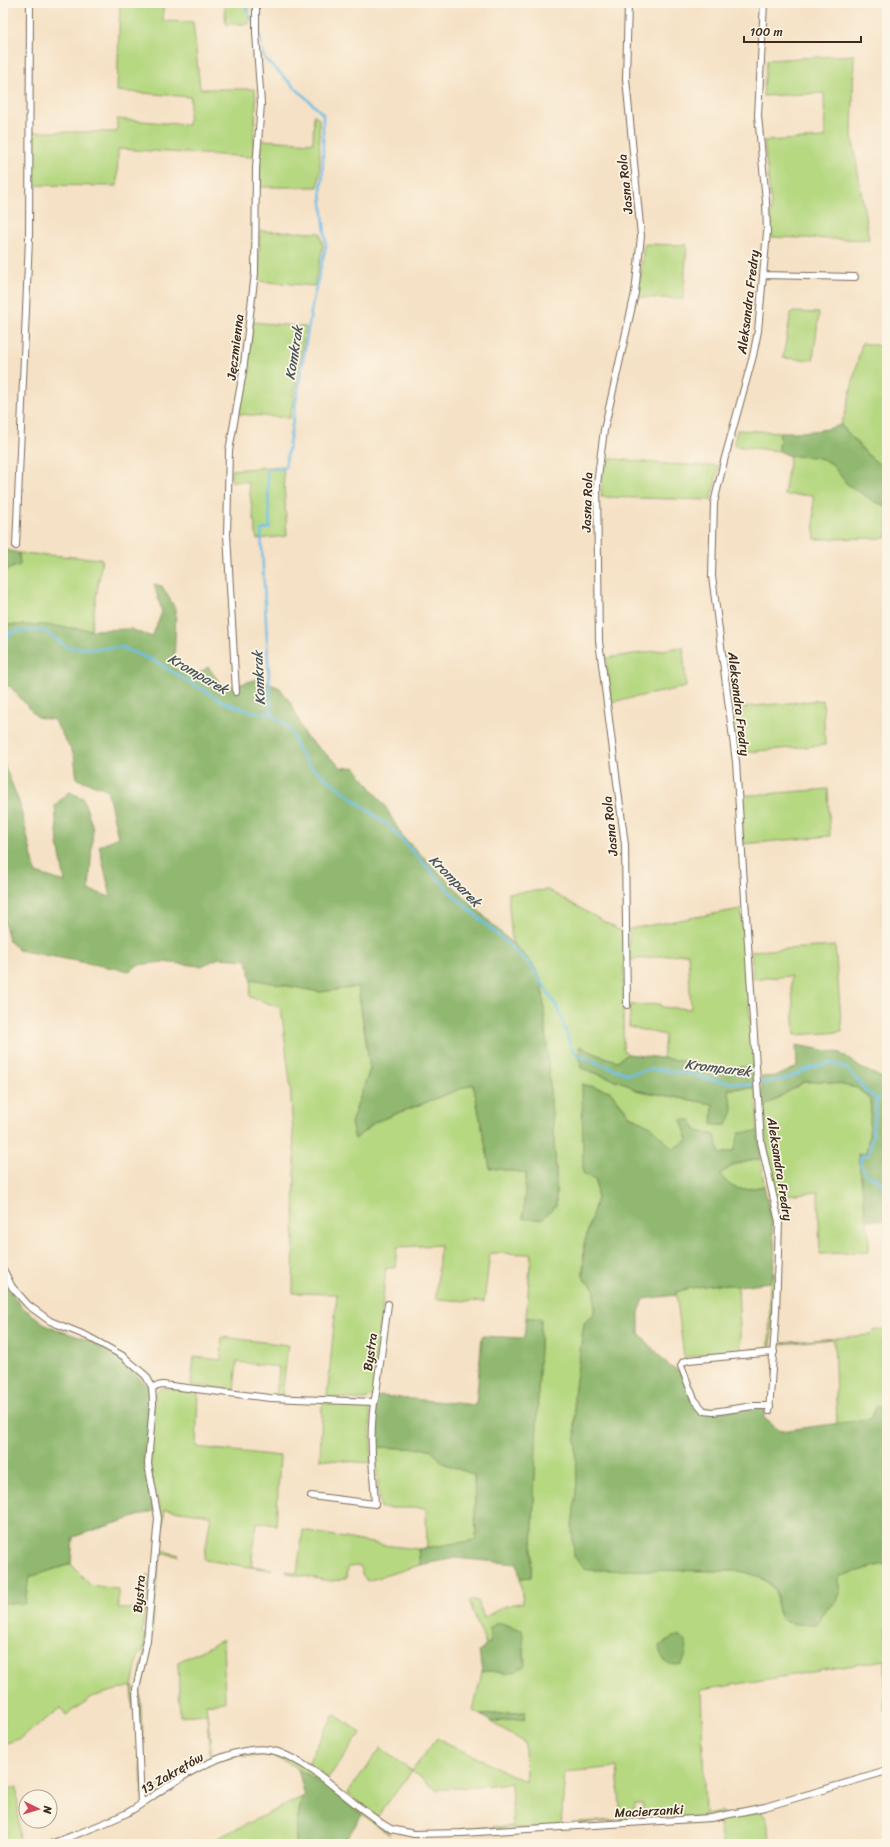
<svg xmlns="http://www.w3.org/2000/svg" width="890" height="1847" font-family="Sriracha,sans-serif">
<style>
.green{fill:#b6d881;stroke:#788150}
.forest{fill:#90b86f;stroke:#667146}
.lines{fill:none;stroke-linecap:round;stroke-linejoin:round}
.stream{stroke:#6ebee9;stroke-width:2.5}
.minor-casing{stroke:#7c6a58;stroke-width:8}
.minor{stroke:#fff;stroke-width:6}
.labels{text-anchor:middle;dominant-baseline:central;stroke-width:3.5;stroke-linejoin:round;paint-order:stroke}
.street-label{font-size:13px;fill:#3b2a1e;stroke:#fcf5e5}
.water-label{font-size:14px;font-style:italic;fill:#4a565b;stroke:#fcf5e5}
</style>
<rect width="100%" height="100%" fill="#fcf5e5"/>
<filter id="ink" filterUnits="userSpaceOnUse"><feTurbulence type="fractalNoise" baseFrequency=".025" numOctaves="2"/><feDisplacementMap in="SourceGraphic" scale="8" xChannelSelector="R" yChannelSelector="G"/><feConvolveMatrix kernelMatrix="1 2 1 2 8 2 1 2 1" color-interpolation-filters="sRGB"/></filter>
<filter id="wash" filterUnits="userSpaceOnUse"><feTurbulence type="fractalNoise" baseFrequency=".012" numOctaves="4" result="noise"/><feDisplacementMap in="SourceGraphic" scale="16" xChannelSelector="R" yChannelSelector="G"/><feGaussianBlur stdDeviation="0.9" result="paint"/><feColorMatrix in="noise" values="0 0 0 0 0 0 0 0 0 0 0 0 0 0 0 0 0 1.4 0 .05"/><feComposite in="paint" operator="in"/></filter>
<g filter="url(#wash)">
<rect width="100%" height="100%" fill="#f5e1c5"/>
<path class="green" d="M120,3H163V21L193,22L200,89H255L256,105L253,157L118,149L117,186L32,185V132H117V119L188,125L191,97L117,91Z
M224,3H249V24H226Z
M854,55L852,136L869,240L770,237L771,204L764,141L825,138L824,93L763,96L767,60Z
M314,114L319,119L320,168L318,187H260L262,140L313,143Z
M260,231L320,233L323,246L314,286L258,281Z
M644,244L687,245L683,299L638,297Z
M791,312L819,313L813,360L783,358Z
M253,322L306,327L290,418L238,414L247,371Z
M862,343L887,347V471L867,454L841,425L846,411Z
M737,430L780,432L779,451L734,446Z
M790,456L817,457L831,463L847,484L875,502L887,506V538L815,539L813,495H784Z
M604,458L665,464L708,466L719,465L711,500L601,497Z
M283,466L287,536L257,539L248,482L231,481V470Z
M19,553L102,559L91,630L45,625H3V571L20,565Z
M683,647L686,687L611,702L606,658Z
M823,700L825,745L736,753L732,708Z
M828,789L830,836L743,844L740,796Z
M548,890L624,933L623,1049L628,1054L617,1061L598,1055L580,1046L581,1068L627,1084L635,1090L713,1104V1125L733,1111L728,1089L756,1088L758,1131L734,1151L720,1154L715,1135L696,1131L681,1120L689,1141L673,1149L650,1126L630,1115L610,1091L582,1084L596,1181L597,1198L584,1245L583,1275L595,1291L594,1314L584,1323L574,1395L577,1482L572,1528L626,1570L739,1571C750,1573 765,1578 772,1587C780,1596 773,1618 787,1622C796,1625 809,1623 818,1624L822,1613L837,1601L840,1593L838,1580L840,1576L887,1563V1710L885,1711V1660L701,1690L705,1814L722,1811L724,1814L642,1820L643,1804H635L633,1820L573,1824V1822L621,1820L617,1767L565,1772L561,1826L461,1831L460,1829L513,1826L511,1783L436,1790L412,1771L377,1817L347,1793L381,1748L412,1771L437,1738L526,1782L525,1743L492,1722L525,1718V1712L480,1715L473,1711L482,1672L489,1670L501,1673L490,1628V1644L486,1645L469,1601H478L484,1618C497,1610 507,1603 523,1603L520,1578L531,1577L541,1319L526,1318L531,1254L490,1253L484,1302L436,1299L440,1245L397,1247L395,1268H386L373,1395L366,1400L327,1397L337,1294L293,1293L295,1166L290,1082L281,1008L250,997L251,979L320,992L358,987L370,1069L351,1123L355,1139L375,1122L473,1084L490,1168L526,1173L523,1219L556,1206V1168L542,981L531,962L512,942L508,893Z
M741,909L754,1066L711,1069L678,1060L663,1059L665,1035L629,1027L630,1005L660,1004L661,1007L691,1009L688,953L629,960V929Z
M835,946L842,1032L795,1035L791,976L753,979L751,951Z
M824,1081L857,1088L872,1100L869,1137L866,1153L858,1154L869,1237V1252L820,1254L818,1192L775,1196L766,1139L763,1107L804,1082Z
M761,1159L764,1186C742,1190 734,1194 720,1174L735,1164Z
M775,1272L771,1347L768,1350L752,1352L751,1349L767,1348L769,1346L770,1282Z
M718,1284L738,1286L741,1352L684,1357L676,1292L690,1288Z
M887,1329V1404L877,1406L870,1419L837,1425L834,1339L781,1344L777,1348L775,1375L774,1372L776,1347L780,1343L868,1335L871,1334L875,1330Z
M222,1337L288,1345L282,1396L276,1395L279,1367L237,1362L234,1390L191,1385L194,1357L221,1360Z
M166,1388L198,1391L196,1447L280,1456L276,1525L257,1522L251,1566L272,1569L270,1570L205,1560L204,1559L211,1515L165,1509L160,1550L179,1555V1556L163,1554L158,1551L160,1508L154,1488L150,1464L155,1393L159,1389Z
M326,1402L370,1405L371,1463L320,1459L322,1410V1406Z
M375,1447L431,1449L443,1463L474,1475L476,1540L427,1548L426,1508H380Z
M303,1530L382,1545L418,1549L420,1565L367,1581L362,1574V1569L360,1566L348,1567L347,1577L341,1580L330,1581L287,1573L286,1571L297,1573Z
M157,1560L159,1561L150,1652L140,1690L145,1791L148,1794L177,1774L146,1796L142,1794L139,1684Z
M71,1564L90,1585L118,1589V1609L145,1608L148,1574L150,1579L142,1633L145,1635L143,1651L139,1653L132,1686H134V1709H133L132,1686L94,1696L66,1715L61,1708L19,1739L3,1744V1601L5,1603L28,1577Z
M223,1640L225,1702L206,1704L212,1757L210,1758L207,1714L180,1716L178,1662Z
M334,1714L361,1733L328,1778L308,1763Z
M264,1752C307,1760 349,1801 384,1827L390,1835C362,1815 336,1792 306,1774C296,1768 286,1761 274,1757C263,1754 254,1756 243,1757V1755Z
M17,1787L20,1844H3V1792Z
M302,1797L296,1827V1844H207V1843Z
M760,1811C770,1815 768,1834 769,1844H722L719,1818Z"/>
<path class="forest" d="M841,425L867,454L887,471V506L875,502L847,484L831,463L817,457L790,456L779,451L780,432C801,432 821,432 841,425Z
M3,549L19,553L20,565L3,571Z
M154,584L162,586L176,610L174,668L194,677L208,667L221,684L231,687L258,679L280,688L292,705L305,736L342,768L355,767L385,806L402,836L531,962L542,981L556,1168V1206L542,1219H523L526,1173L490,1168L473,1084L375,1122L355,1139L351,1123L370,1069L358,987L320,992L251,979L247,960L219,958L201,966L162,962L138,965L129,971L18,950L9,941L3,915V762L19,802L36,873L65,882L58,843L55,805L69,792L83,798L93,828L89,890L111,897L99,846L118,837L107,789L77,779L74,755L54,720L37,717L10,686H3V625H45L91,630L131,629L152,637L162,612Z
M796,1045L840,1053L861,1068L887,1080V1221L866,1220L858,1154L866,1153L869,1137L871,1100L857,1088L824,1081L804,1082L763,1107L761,1077L777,1076L797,1067Z
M579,1046L598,1055L617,1061L628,1054L678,1060L711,1069L754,1066L756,1088L728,1089L733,1111L727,1125H712L713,1104L635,1090L627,1084L581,1068Z
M582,1084L610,1091L629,1115L650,1126L673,1149L688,1140L681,1120H691L697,1131L715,1135L720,1154L734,1151L739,1133L758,1131L761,1159L735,1164L720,1174C733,1193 743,1190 764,1186C770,1212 781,1258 770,1282L738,1286L718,1284L690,1288L676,1292V1295L644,1299L639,1312V1333L669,1366L682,1372L698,1407L729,1411L761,1408L766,1411L764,1418L780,1431L870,1419L877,1406L887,1404V1563L840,1576L838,1580L840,1593L837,1601L822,1613L818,1624C802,1625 781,1627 777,1607C776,1603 778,1597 776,1592C771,1580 751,1573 739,1571L587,1570L574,1557L572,1528L577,1482L574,1395L584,1323L594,1314L595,1291L591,1284L585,1281L583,1275L584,1245L597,1198L596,1181L583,1173Z
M3,1283L22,1307L49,1327L88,1340L121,1360L150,1388L151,1392L146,1464L147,1474L155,1509L153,1511L73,1537L71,1564L29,1577L25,1604L5,1603L3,1601Z
M526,1318H541L531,1577L520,1578L517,1564L455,1558L420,1565L418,1549L476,1540L474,1475L443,1463L431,1449L375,1447V1404L377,1398L381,1396L476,1405L482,1336L524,1338Z
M501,1623L522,1630L524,1645L525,1665C504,1681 502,1668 482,1672L479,1651L486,1645L490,1644V1628L495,1624Z
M680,1636C690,1645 687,1653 682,1664C668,1668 660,1659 659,1646L673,1637Z
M525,1712V1718L492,1722L480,1715Z
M298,1769L329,1788L362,1815L345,1841L347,1844H296V1827L302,1797L305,1796Z"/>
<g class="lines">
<path class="stream" d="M243,3L254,23
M258,29L260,34L264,58L323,114V170L321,191L326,246L313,300L285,468L267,470L270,528L261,530L271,714
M3,645L11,632L42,630L67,647L94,649L121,647L156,662L189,682L224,702L249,711L271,714L290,729L298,750L309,765L390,827L451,893L530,964L559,1010L571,1048L579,1056L628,1074L654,1069L686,1073L712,1080L749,1085L786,1079L813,1067L833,1063L847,1069L860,1083L864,1089L876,1099H887
M876,1099L875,1116L872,1127L873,1134L869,1151L868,1154L860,1157L861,1166L867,1175L876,1178L887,1189"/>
</g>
</g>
<g filter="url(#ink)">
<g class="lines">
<g class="minor-casing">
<path id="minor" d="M764,3L758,115L766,201L767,232L758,331L753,356L724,461L714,503L712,576L736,762L761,1142L779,1222L776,1313L769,1411
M763,275L855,277
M16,546L29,239L30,3
M236,692L227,535L229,451L243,372L255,273L256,168L261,104L256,33V3
M627,1005L625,845L599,641L597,484L604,430L635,293L641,236L626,79L628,3
M3,1269L12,1287L28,1305L50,1321L87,1336L123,1356L146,1376L152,1387L153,1403L148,1464L158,1518L147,1640L136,1689L141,1804
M152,1387L163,1385L270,1398L373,1402
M770,1406H753L713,1412L704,1411L694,1399L681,1366L683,1362L689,1360L774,1352
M311,1496L375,1504C373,1467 368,1428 376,1393L388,1304
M51,1844C76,1834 103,1825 127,1813C143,1804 157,1792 173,1783C198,1766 247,1741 278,1752C321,1768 351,1806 391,1829L414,1834L462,1833L711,1818L765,1807L887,1771"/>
</g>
<use href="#minor" class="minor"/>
</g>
</g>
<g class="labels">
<g class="street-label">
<text transform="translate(625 184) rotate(-96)">Jasna Rola</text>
<text transform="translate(748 302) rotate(-83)">Aleksandra Fredry</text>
<text transform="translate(235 347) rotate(-83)">Jęczmienna</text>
<text transform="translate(587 502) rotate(-88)">Jasna Rola</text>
<text transform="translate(739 704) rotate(83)">Aleksandra Fredry</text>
<text transform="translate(610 826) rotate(-96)">Jasna Rola</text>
<text transform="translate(780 1169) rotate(81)">Aleksandra Fredry</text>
<text transform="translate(370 1352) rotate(-82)">Bystra</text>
<text transform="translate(139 1594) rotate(-85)">Bystra</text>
<text transform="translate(172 1773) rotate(-30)">13 Zakrętów</text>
<text transform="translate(649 1811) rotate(-3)">Macierzanki</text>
</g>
<g class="water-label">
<text transform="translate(294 353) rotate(-81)">Komkrak</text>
<text transform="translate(198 674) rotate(30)">Kromparek</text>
<text transform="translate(259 678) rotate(-93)">Komkrak</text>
<text transform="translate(455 881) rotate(45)">Kromparek</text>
<text transform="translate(718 1068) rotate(7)">Kromparek</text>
</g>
</g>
<rect width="890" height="1847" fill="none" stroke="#fcf5e5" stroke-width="16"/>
<g transform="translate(38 1809) rotate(95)"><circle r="19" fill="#fcf5e5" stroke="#afa495"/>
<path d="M0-3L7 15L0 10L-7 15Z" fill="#d1495b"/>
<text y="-6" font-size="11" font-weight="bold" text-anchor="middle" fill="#3b2a1e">N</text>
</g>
<path d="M744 36v6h117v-6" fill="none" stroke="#3b2a1e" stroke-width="2"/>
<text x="750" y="36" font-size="12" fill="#3b2a1e" stroke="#fcf5e5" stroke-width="3" paint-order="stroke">100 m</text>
</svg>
